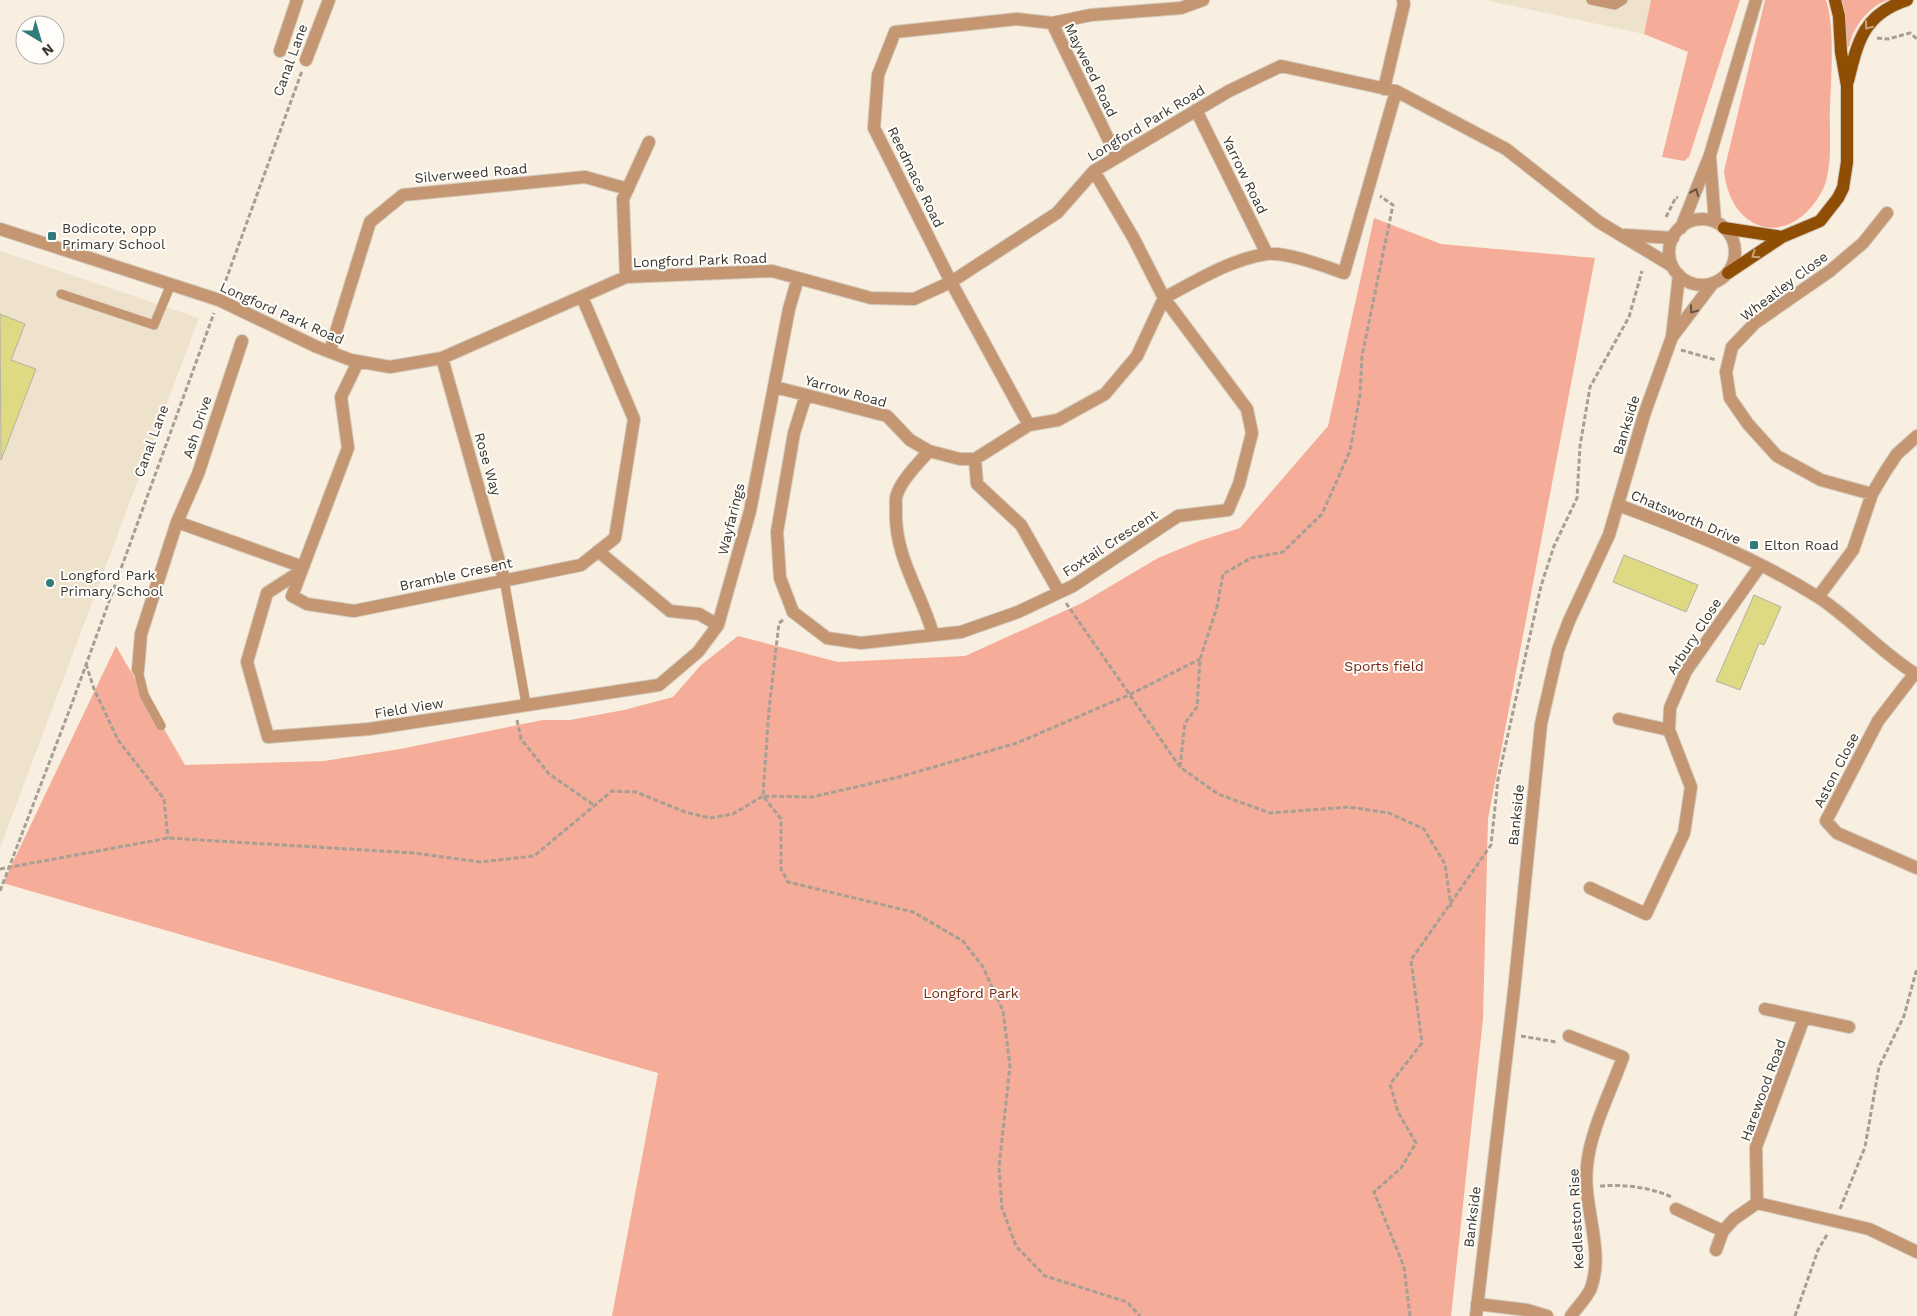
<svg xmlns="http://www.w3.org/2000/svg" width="1917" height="1316" font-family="'Work Sans',sans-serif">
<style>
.built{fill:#efe2cd}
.green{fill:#f5ac98}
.building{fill:#ded983;stroke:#b2b2a2}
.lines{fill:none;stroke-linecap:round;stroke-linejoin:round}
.service-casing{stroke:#d2cabd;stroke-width:10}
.minor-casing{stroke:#d2cabd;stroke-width:14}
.tertiary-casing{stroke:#d2cabd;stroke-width:14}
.primary-casing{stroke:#d2cabd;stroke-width:14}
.path{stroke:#a69f94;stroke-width:3;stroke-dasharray:5 2.5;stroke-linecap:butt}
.service{stroke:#c59672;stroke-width:9}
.minor{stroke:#c59672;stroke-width:12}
.tertiary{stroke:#c59672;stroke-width:12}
.primary{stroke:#8f4e04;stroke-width:12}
.oneway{stroke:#c7a67f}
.oneway2{stroke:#645444}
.poi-dot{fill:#317b7d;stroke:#fffdfa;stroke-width:2}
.labels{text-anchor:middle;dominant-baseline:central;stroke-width:4;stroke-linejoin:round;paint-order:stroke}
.street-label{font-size:14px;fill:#3a3731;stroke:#fffdfa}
.poi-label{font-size:14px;fill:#3a3731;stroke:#fffdfa;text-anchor:start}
.park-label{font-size:14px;fill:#712611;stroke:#fffdfa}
</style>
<rect width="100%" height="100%" fill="#f8efe0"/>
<path class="built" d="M1485,0H1651L1644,34Z
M0,251L199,318L0,848Z"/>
<path class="green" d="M1651,0H1740L1689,157L1684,161L1662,157L1688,52L1644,34Z
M1765,0H1826C1835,26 1831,78 1830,106C1829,126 1832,152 1828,171C1827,178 1825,187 1821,193C1789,249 1731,234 1724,171Z
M1842,0H1888C1870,5 1852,28 1849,47L1845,46Z
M1374,218L1441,244L1595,258L1488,819L1483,1019L1451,1316H612L658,1073L3,883L116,646L185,765L324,761L400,749L543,720H570L624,710L673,697L701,665L738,636L838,662L965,656L1082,603L1158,558L1199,541L1240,528L1328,426Z"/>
<path class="building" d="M0,314L25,324L11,360L36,369L1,460Z
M1624,555L1698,585L1686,612L1613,582Z
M1754,595L1781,607L1764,645L1759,643L1740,690L1716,681Z"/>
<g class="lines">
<g class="service-casing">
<path id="service" d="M1591,0L1615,5L1623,0
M61,294L154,325L171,284
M504,579L526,704
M138,670L144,695L161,726"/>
</g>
<g class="minor-casing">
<path id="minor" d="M1052,23L1117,157
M280,51L297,0
M306,60L329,0
M1384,89L1404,4L1403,0
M1196,110L1267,254
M1094,171L1134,239L1164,298C1196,281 1229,260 1266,254C1287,252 1324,266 1344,273L1396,91
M0,229L219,300L317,347L351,360L390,367L442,358L626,277L772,271L871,298L914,299L951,282L1057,213L1094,171L1229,91L1281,66L1396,91L1506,149L1599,222L1672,266
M1625,235L1673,238
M626,277L623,199L649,142
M242,341L198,474L177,522L303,567
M330,351L370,222L403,195L585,177L628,189
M442,358L504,579
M358,362L341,397L348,448L292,596L307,604L354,611L581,565L615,538L634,419L582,297
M775,387L887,416L910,440L929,451L960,459H975L1029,425
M806,395L794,433L777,532L780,578L793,612L827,638L861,643L961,632L1018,612L1073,586L1178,516L1228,510L1239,484L1252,433L1247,409L1164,298L1137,356L1105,394L1058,420L1029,425L951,282L874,128L878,75L895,32L1017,19L1052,23L1091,15L1181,8L1203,0
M929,451C918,464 903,478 897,494C895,499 896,505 896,510C894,556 921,592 933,634
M975,459L977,484L1021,525L1059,592
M1872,494L1821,480L1777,456L1748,424L1730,398L1726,372L1732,347L1755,323L1830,271L1863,243L1887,213
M1618,505C1686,530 1756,558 1818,597C1853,620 1881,653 1917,675
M598,551L670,611L699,614L718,625L750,511L789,309L798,278
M301,571L267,593L247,662L268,737L369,729L659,685L698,652L718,625
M1818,597L1853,550L1872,494L1885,472L1897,454L1917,436
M138,670L141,634L177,522
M1915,673L1878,721L1826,821L1837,833L1917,868
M1619,719L1669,730
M1590,888L1646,914L1684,833L1691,787L1669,730L1670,708L1686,671L1760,566
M1765,1009L1849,1027
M1569,1036L1623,1057C1611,1091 1590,1131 1587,1166C1582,1205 1605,1250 1591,1288C1587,1298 1577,1307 1571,1316
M1757,1203L1869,1229L1917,1252
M1676,1209L1723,1231L1734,1219L1757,1203L1756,1147L1804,1018
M1716,1250L1723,1231
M1477,1304L1527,1310L1547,1316"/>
</g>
<g class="tertiary-casing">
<path id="tertiary" d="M1710,158L1715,222
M1669 252a33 33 0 1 1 66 0a33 33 0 1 1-66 0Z
M1681,228L1710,155L1756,0
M1672,337L1713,283
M1476,1316L1514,991L1541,724L1558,650L1569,621L1609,535L1644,415L1672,337L1679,275"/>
</g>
<g class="primary-casing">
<path id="primary" d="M1848,81C1858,40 1864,14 1907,0
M1724,228L1782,237
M1728,273L1782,237L1820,221L1838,198L1843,188L1847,162V86L1841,52L1839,16L1835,0"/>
</g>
<path class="path" d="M1877,38L1888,39L1910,33L1917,39
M1666,217L1676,197L1678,198
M223,288L302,71
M1681,350L1716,360
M1066,603L1180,767L1218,794L1270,813L1349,807L1389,813L1424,829L1445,864L1451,907
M783,620L779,623L769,709L763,796L812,797L899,777L1017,743L1131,694L1200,659
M86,664L94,689L118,740L164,799L168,838
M517,720L521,739L549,774L594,805
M1180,767L1185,723L1197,707L1200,659L1217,607L1223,574L1251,558L1283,552L1322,514L1350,451L1360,395L1362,356L1393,205L1380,196
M0,869L168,838L414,853L480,862L534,856L612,791L636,792L685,812L710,818L733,814L763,796L781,819V869L788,882L913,912L963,941L983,967L1003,1011L1010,1066L999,1167L1002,1208L1016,1246L1045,1276L1127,1302L1140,1316
M0,891L71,706L214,313
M1521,1036L1556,1042
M1600,1186C1625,1184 1648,1187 1672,1197
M1840,1209L1865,1147L1879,1067L1904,1016L1917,968
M1410,1316L1404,1267L1374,1192L1401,1168L1416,1143L1398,1112L1390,1084L1422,1043L1411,960L1491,845L1498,779L1541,586L1554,546L1577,498L1580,446L1590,387L1629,317L1642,271
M1795,1316L1818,1250L1828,1233"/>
<use href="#service" class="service"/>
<use href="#minor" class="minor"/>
<use href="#tertiary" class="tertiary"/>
<use href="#primary" class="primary"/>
</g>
<defs><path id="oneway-chevron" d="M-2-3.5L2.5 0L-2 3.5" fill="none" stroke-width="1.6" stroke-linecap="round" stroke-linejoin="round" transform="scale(1.25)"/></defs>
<g class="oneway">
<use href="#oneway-chevron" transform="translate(1868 26) rotate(128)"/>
<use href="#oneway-chevron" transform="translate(1755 255) rotate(146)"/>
</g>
<g class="oneway2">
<use href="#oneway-chevron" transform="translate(1695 192) rotate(-68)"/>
<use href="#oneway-chevron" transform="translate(1693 310) rotate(127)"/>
</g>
<g class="poi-dot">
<rect x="47" y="231" width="10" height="10" rx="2.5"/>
<rect x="1749" y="540" width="10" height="10" rx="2.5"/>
<circle cx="50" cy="583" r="5"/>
</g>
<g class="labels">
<g class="street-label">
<text transform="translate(290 60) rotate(-70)">Canal Lane</text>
<text transform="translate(1091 70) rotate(64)">Mayweed Road</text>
<text transform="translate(1146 123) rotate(-31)">Longford Park Road</text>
<text transform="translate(471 173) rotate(-5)">Silverweed Road</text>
<text transform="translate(1245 175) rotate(64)">Yarrow Road</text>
<text transform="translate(916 177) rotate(64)">Reedmace Road</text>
<text transform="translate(700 260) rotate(-2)">Longford Park Road</text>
<text transform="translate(1784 286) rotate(-37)">Wheatley Close</text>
<text transform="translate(282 313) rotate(24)">Longford Park Road</text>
<text transform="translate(846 391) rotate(16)">Yarrow Road</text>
<text transform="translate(1626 425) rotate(-73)">Bankside</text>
<text transform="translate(197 427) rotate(-72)">Ash Drive</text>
<text transform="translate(151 441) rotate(-70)">Canal Lane</text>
<text transform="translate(488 464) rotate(74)">Rose Way</text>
<text transform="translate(1686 517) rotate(23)">Chatsworth Drive</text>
<text transform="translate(731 519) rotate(-76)">Wayfarings</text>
<text transform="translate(1110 543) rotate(-33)">Foxtail Crescent</text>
<text transform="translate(456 574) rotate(-12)">Bramble Cresent</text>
<text transform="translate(1694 636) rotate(-57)">Arbury Close</text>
<text transform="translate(409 708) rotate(-9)">Field View</text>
<text transform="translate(1836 770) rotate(-63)">Aston Close</text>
<text transform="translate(1516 815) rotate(-84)">Bankside</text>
<text transform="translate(1763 1090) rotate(-70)">Harewood Road</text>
<text transform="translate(1472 1217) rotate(-83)">Bankside</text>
<text transform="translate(1576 1219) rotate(-93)">Kedleston Rise</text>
</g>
<g class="poi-label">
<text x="62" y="228">Bodicote, opp<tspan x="62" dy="16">Primary School</tspan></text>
<text x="1764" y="545">Elton Road</text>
<text x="60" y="575">Longford Park<tspan x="60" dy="16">Primary School</tspan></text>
</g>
<g class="park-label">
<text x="1384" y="666">Sports field</text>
<text x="971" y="993">Longford Park</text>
</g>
</g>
<g transform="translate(40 40) rotate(142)"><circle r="24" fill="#fffdfa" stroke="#b0aeaa"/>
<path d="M0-4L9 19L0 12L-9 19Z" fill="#317b7d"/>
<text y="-8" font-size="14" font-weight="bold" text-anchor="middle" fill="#3a3731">N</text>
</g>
</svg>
